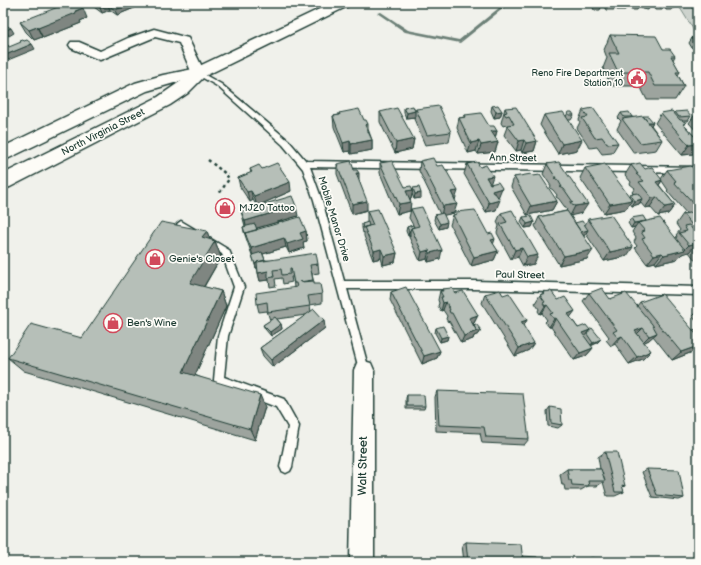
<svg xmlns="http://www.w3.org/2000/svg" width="701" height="565" font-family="'Balsamiq Sans',sans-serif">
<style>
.green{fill:#cdd3cd;stroke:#768880}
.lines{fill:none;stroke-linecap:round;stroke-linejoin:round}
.stream{fill:#6c8077;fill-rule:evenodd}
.lane-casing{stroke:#1f3d34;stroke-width:3}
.street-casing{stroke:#1f3d34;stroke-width:3}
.primary-casing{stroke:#1f3d34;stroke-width:3}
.path{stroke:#1f3d34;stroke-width:2.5;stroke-dasharray:3 3;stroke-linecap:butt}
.lane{fill:#fdfcf7;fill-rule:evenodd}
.street{fill:#fdfcf7;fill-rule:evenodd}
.primary{fill:#fdfcf7;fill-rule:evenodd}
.wall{fill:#9da49e;stroke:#1f3d34}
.shaded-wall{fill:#7f8681;stroke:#1f3d34}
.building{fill:#b6bfb8;stroke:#1f3d34}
.labels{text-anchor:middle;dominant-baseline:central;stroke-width:3.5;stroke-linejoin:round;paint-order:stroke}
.far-poi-label{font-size:9px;fill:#1f3d34;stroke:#fdfcf7;text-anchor:end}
.street-label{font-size:10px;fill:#1f3d34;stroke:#fdfcf7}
.poi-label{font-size:10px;fill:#1f3d34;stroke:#fdfcf7;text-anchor:start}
.near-street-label{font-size:12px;fill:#1f3d34;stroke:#fdfcf7}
</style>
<rect width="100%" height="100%" fill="#f0f1eb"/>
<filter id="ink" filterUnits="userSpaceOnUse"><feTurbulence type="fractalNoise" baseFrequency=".025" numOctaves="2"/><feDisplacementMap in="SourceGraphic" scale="8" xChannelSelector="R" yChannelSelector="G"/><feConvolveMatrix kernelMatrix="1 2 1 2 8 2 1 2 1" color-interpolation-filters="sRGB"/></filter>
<g filter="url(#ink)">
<path class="green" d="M677,3H698V37Z"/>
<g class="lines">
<path class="stream" d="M505,3H510L460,43L405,32L377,13L381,12L408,30L459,40Z"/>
<g class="lane-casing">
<path id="lane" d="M198,71L221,84L289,141L306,161L698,167V173L310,167L322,200L344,281H473L698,287V295L473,289H347L369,370L368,373L364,375L360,373L314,200L303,169L283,145L217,86L196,74L195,73Z
M181,221L198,231L199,233L198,235H192L178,226L177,224Z
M206,236L229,250L244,287L228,336L224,377L284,399L299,426L292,467L290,471L286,473L282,471L280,467L288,427L276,407L215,383L214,380L218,336L234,287L222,254L203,241L202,239Z"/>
</g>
<g class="street-casing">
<path id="street" d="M154,29L188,38L205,73L203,76H193L179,43L155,37L100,60L71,48L69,45L71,42H79L100,51L128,38Z
M364,361L371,363L374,370V562H350L354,370L357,363Z"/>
</g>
<g class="primary-casing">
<path id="primary" d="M332,3H350L348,6L205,76L188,93L170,105L10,187L3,189V174L158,97L181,81L147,91L3,161V147L135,83L163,75L193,69Z"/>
</g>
<path class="path" d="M208,160L226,174L229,179L219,194"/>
<use href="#lane" class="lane"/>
<use href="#street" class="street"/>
<use href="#primary" class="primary"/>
</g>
<path class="wall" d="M92,3H137L139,6L117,15L110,10L102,13L94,7Z
M591,3H601L602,5L600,10H594Z
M602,3H626L627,5L625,10H617L615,7L614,10H606Z
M628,3H650L651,4L648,10L642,9L640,5L637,10H631Z
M651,3H674L675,5L672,10H666L664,6L662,10H655Z
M87,18L80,21L81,23L43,38L42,37L34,40L26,32L20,22Z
M610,35L663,49L675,56L673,60L680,72L678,75L684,86L675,100H647L640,86H611L603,68L607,58L604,50Z
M692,38H698V48H692L689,43Z
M492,106L502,111L500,117L494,118L491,111Z
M404,108L415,111L416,109L451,132L449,142L425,145L414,119L415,117L406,118L404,113Z
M505,108L537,141L534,151L522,153L521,150L516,151L504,135L507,127L506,125L503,126L501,123Z
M583,110L618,143L612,153L602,154L597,147L590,148L577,128L580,122L579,120Z
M380,112L414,139L412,149L395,153L380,122Z
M568,112L574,115L571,120H568L577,150L558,154L540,125L544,115L566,117Z
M675,112L691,116L688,121H684V125L698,140V147L693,154L682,155L655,123L661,113L674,114Z
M339,113L364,120L368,124V129L372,140V150L351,154L350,151L344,152L334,127L333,116L339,115Z
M621,113L632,117L653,122L651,125L662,140L656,150L634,153L617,129L621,121L618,118Z
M696,113H698V133L689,123Z
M465,115L497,131L495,138L498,142L495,152L478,154L476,151L468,153L457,128L459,118L464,117Z
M420,161L455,200L454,213L443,215L446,227L439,229L434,220L435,215L440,214L419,171Z
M380,163L405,187L413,189V188L421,198L414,199L412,194L411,199L410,200V211L397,214L380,173Z
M337,164L359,180L367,210L352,214L337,174Z
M467,164L490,184L498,198L496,210L486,212L464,174Z
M547,164L582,213L570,215L575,223L585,225L588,219L627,256L604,261L586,234L585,235H584L587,259L559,265L535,226L539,217L566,211L567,210L559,199L556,197L557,195L553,190L550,188L551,186L543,174Z
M631,165L645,169L661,179L667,170L698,174V264L689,252L682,254L677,259L656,264L655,262L647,264L635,248L637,246L634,242L636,238L632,232L635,227L631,228L628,223L631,218L646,221L676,238L677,236L676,235L680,230L676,224L683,214H687L667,191L668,190L662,181L659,185L675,205L668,214L658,216L650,207L645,208L640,202L639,204L632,206L630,203L626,209L604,213L580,178L585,168L629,196L630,194H634L632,192L635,188L630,184L631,182L625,175Z
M250,169H262L291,191L257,206L253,200L250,202L240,187L238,178L251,173Z
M533,176L557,201L552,210L527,215L511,187L514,177Z
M411,209L440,259L428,262L427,259L420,261L409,237L410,236H408L406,231L407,227L413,225L409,218Z
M241,211L298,216L257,228V230L278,224V222H282L306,231L307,241L303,242L304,248L289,253L286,247L263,254L265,260L318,264L319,273L312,274L314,284L322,294V303L310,305L311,312L325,328L273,367L263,356L260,348L306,315L277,319L281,324L282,329L271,336L265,329L263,325L271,320H270L267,311L259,312L257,304L294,288L293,277H291L292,282L283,284L282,278L275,279L276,286L270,287L269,280L260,281L257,268H256L252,255L244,232L243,227L245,226Z
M367,211L397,253L395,262L383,265L381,258L373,260L364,236V232L363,233L362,228V224L367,223Z
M456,212L493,244L498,251L494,260L471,266L450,225L453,215H456Z
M501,213L534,264L523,266L518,257L511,259L497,233L499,226L497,222Z
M523,217L534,222L532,227L525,228L521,222Z
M207,231L209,239L215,241L221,257L204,287L221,291L226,306L195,375L265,407L255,440L24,371L8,358L82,338Z
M442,289L455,293L478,315L474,323L473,324L481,330L479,334L474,336L473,339L461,343L449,321L448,322L446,319L447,316L443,310L441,311L438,306L439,303L438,300L440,291H441Z
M391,292L440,351L437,358L422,364L390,300Z
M543,292L571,318L578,328L589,330L601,339L597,343L591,346L593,348L586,356L574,360L551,327H549L545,322L547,320L542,313L540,314L538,311L539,309L535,303L540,295L542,294Z
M589,293L637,306L640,302L695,351L672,360L653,336L649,340L644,342L651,351L643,359L629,364L615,344L611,346L606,340L609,337L583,301Z
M485,294L503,295L527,320L523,326L529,350L515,356L482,303Z
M698,310V323L692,316Z
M436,328L448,336L447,340L440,342L435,333Z
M437,391L529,439L524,445L482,443L480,433L436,431L435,397Z
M407,395L425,406L424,409H406V398Z
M550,407L562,425L558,428L548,426L547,411Z
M605,452L625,486L622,487L624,492L615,496H607L603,482L597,486H588L581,490H565L564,485H562L560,474L567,469H600L598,457Z
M647,469L684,498L679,500L652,497L642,472Z
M466,542L522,556L538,562H464L462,545Z
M591,558L628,562H583V560Z"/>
<path class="shaded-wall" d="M132,3H137L139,6L117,15L115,10Z
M108,5L110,10L102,13L100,8Z
M83,8L87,18L80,21L81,23L43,38L38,28Z
M37,27L42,37L34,40L29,30Z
M11,28L14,33L9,36L6,30Z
M3,31H5L8,36L3,38Z
M32,44L35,49L3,62V56Z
M415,111V117L406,118L407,113Z
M502,111L500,117L494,118L496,112Z
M647,122H653L650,127Z
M491,131H497L494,141Z
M414,139L412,149L395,153L396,143Z
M372,140V150L351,154V144Z
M524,140L521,150L516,151L519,141Z
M582,140L577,150L558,154L562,144Z
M350,141V151L344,152L343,143Z
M479,141L476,151L468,153L471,143Z
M537,141L534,151L522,153L526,143Z
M498,142L495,152L478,154L481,145Z
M698,144V147L693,154L682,155L689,145Z
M356,173H359V183Z
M493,176L490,185L486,177Z
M662,180L656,190V182Z
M290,182L291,191L257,206L254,196Z
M502,188L498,198L488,201L492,191Z
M413,190L411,199L405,201L406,191Z
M251,191L253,200L250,202L247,192Z
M458,191L455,200L451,192Z
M421,193V198L414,199L415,194Z
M657,197L650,207L645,208L652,198Z
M642,199L639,204L632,206L635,201Z
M500,200L496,210L486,212L489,203Z
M632,200L626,209L604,213L610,204Z
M367,201V210L352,214V204Z
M557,201L552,210L527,215L531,206Z
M411,202L410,211L397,214L399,204Z
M457,204L454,213L441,216L443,206Z
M588,204L582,213L570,216L575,206Z
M675,205L668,214L658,216L665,207Z
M296,206L298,216L247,231L245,221Z
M698,206V214L697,215L689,216L697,207Z
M646,221L638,223L635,227L631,228L634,223Z
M447,222L446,227L439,229L440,224Z
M534,222L532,227L525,228L527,224Z
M588,230L585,235L576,237L579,232Z
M207,231L212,246L215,241L221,257L197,298L190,283L202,237Z
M306,231L307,241L303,242L304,248L289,253L287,244L300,233Z
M409,231H410V236H408Z
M284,238L286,247L253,257L251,248Z
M495,239L492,248L491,240Z
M697,243L689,252L682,254L677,259L656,264L664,255L684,250L689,245Z
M633,247L627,256L604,261L610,252Z
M522,248L518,257L511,259L515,250Z
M381,249V258L373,260L374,251Z
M429,250L427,259L420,261L422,252Z
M442,250L440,259L428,262L430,253Z
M593,250L587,259L559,265L564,256Z
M498,251L494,260L471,266L474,257Z
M397,253L395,262L383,265L384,256Z
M662,253L655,262L647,264L654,255Z
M538,255L534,264L523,266L527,257Z
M265,260L266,265L256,268L255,264Z
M268,271L269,280L260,281L258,273Z
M221,291L226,306L191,384L183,372Z
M446,302L443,310L441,311L443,303Z
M547,305L542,313L540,314L545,306Z
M575,311L569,319L568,314Z
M478,315L474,323L466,326L469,318Z
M556,318L551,327H549L554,319Z
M324,320L325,328L273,367L271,360Z
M527,320L522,328L521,322Z
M281,324L282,329L271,336L270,332Z
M643,328L635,336V331Z
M481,330L479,334L474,336L473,339L461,343L464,336L477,331Z
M590,330L583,338L582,333Z
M657,333L649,340L641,344L649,336Z
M448,336L447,340L440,342L441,338Z
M622,336L615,344L611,346L618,338Z
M601,339L597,343L589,346L593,343Z
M534,343L529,350L515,356L519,348Z
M698,346V348L695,351L672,360L681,352Z
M593,348L586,356L574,360L580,353Z
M440,351L437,358L422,364L424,356Z
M651,351L643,359L629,364L637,357Z
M260,395L265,407L255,440L250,429Z"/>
<path class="building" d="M68,3H77L83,8L75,11L76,13L38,28L37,27L29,30L20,22Z
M94,3H132L115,10L108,5L100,8Z
M595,3H601L602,5H596Z
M607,3H615L616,5H608Z
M618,3H626L627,5H619Z
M633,3H639L640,5H634Z
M644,3H650L651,4H645Z
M657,3H663L664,5H658Z
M668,3H674L675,5H669Z
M7,26L11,28L6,30L3,27Z
M610,35L656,36L663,49H670L675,56H671L680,72H676L684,86H655L648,72H618L609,53H619Z
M692,38H698V43H695Z
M23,40L24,41L27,40L32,44L3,56V48L8,45L9,47L21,42L20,41Z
M498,105L502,111L496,112L492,106Z
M413,106L415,111L407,113L404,108Z
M439,106L451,132L427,135L416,109Z
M516,107L537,141L526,143L524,140L519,141L507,125L514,124L509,115L506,116L504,113L507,112L505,108Z
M397,108L414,139L396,143L380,112Z
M593,108L618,143L607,144L602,137L595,138L582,118L588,117L583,110Z
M359,109L364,120H366L368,124L365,125L372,140L351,144L350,141L343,143L333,116L340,115L339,113Z
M672,111L680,120H682L686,123L683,124L694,136H695L698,140V144L689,145L661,113Z
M687,111L691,116L679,117L675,112Z
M563,112L582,140L562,144L544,115Z
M568,112H572L574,115H569Z
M629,112L632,117H624L621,113Z
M481,113L489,126H494L497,131H491L498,142L481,145L479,141L471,143L459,118L466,117L465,115Z
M643,116L662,140L640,143L622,119Z
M643,116H648L653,122H648Z
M433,158L437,166L443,165L458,191L451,192L457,204L443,206L420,161Z
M351,161L354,170H357L359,173H356L367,201L352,204L337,164Z
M392,161L405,187L411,186L413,190L406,191L411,202L399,204L380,163Z
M477,162L480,167L486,165L493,176L486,177L490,184L498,182L502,188L492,191L493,193H495L500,200L489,203L467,164Z
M559,162L588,204L575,206L572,205L570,202H573L564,189L560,187H562L558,180L554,178H556L547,164Z
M277,163L290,182L254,196L251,191L247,192L238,178L252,172L250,169L259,165L262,169Z
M640,163L645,169L652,167L662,180L656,182L675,205L665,207L657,197L652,198L639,182L644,181L636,174H638L631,165Z
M605,164L632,200L610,204L585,168Z
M691,166L698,174V206L697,207L674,182L676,181L667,170Z
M531,174L533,176L540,175L557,201L531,206L514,177Z
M419,187L421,193L415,194L413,188Z
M638,193L642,199L635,201L630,194Z
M292,196L296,206L245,221L241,211Z
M422,207L442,250L430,253L429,250L422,252L411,228L419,226L411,209Z
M378,209L397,253L384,256L381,249L374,251L364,227L373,225L367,211Z
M475,210L488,234L492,233L495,239L491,240L498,251L474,257L453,215L457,214L456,212Z
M512,210L538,255L527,257L522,248L515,250L500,224L507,222L501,213Z
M567,211L593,250L564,256L539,217Z
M695,212L698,216V244L697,243L689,245L679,233L687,231L684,226L689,225L693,230H696L683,214Z
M443,213L447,222L440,224L435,215Z
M611,215L633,247L610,252L588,219Z
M531,216L534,222L527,224L523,217Z
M643,216L646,221L634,223L631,218Z
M300,217L306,231L300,233L303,239L287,244L284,238L251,248L245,233L279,223L278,222L282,221V222Z
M660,218L685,250L664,255L662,253L654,255L642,239L645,238L641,232L645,231L638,223Z
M582,221L588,230L581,232L575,223Z
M161,222L207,231L202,237L215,241L190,283L221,291L183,372L260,395L250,429L8,358L31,324L82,338Z
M368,222L369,226L363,228L362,224Z
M255,224L257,230L245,233L246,236L243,227Z
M413,225L414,227L411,228L410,231H409L407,227Z
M262,252L265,260L257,262V263L255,264L252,255Z
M316,253L318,264L310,265L313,280L300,282L314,281V284H320L322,294L308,296L310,306L268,312L267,302L257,304L256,293L297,287L296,283H294L291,268H290V274L282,275L281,269L273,270L274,277L268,278V271L258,273L257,262Z
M406,287L440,351L424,356L391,292Z
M452,288L455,293L463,291L478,315L469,318L477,331L464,336L452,313H450L449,310H450L446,302L443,303L441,297H443L440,291H443L442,289Z
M602,288L610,299L626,293L652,324L657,333L649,336L643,328L635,331L651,351L637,357L622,336L618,338L613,332L617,330L589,293Z
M500,290L503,295L509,293L527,320L521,322L534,343L519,348L485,294Z
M551,291L558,300L565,297L575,311L568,314L578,328L586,325L590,330L582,333L593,348L580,353L556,318L554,319L550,314L553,313L547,305L545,306L543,303L545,302L540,295L545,293L543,292Z
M662,294L698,336V346L681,352L640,302Z
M314,309L324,320L271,360L260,348Z
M275,317L281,324L270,332L263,325Z
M476,324L481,330L476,332L477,331L473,325Z
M443,326L448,336L441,338L436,328Z
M592,328L601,339L593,343L587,334L590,330H589Z
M697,329L698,331V336L693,330Z
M437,391L523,394L529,439L486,437L484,427L439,425Z
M407,395H424L425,406H407Z
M550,407L561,409L562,425L551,423Z
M605,452H617L625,486L622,485L624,492H615Z
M567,469H601L605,481H588L589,486L572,485L571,480H569Z
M647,469L679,470L684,498L657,495Z
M466,542L521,544L523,562H468Z
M522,556L537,557L538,562H523Z
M591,558L627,560L628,562H592Z"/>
</g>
<defs>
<g id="civic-ring" transform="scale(1)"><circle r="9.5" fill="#fdfcf7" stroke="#d1495b" stroke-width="1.5"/><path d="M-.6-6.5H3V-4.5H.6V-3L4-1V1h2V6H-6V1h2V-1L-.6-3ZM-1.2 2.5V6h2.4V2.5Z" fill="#d1495b"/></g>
<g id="shop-ring" transform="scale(1)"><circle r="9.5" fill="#fdfcf7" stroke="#d1495b" stroke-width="1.5"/><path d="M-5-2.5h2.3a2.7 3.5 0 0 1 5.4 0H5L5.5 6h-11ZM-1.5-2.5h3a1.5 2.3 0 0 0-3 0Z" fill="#d1495b"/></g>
</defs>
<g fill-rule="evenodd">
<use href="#civic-ring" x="637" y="78"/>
<use href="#shop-ring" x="225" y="208"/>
<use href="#shop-ring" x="155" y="259"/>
<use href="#shop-ring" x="113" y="323"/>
</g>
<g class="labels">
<g class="far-poi-label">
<text x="623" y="73">Reno Fire Department<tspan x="623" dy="10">Station 10</tspan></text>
</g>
<g class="street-label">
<text transform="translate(103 132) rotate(-27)">North Virginia Street</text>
<text transform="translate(513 158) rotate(1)">Ann Street</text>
<text transform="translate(334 219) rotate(73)">Mobile Manor Drive</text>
<text transform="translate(520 275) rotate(1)">Paul Street</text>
</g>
<g class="poi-label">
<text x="239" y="208">MJ20 Tattoo</text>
<text x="169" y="259">Genie's Closet</text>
<text x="127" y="323">Ben's Wine</text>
</g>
<g class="near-street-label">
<text transform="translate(363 466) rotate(-89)">Walt Street</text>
</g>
</g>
<rect width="701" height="565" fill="none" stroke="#fdfcf7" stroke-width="16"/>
<rect x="8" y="8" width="685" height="549" fill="none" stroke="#1f3d34" stroke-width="1.5" filter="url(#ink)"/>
</svg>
